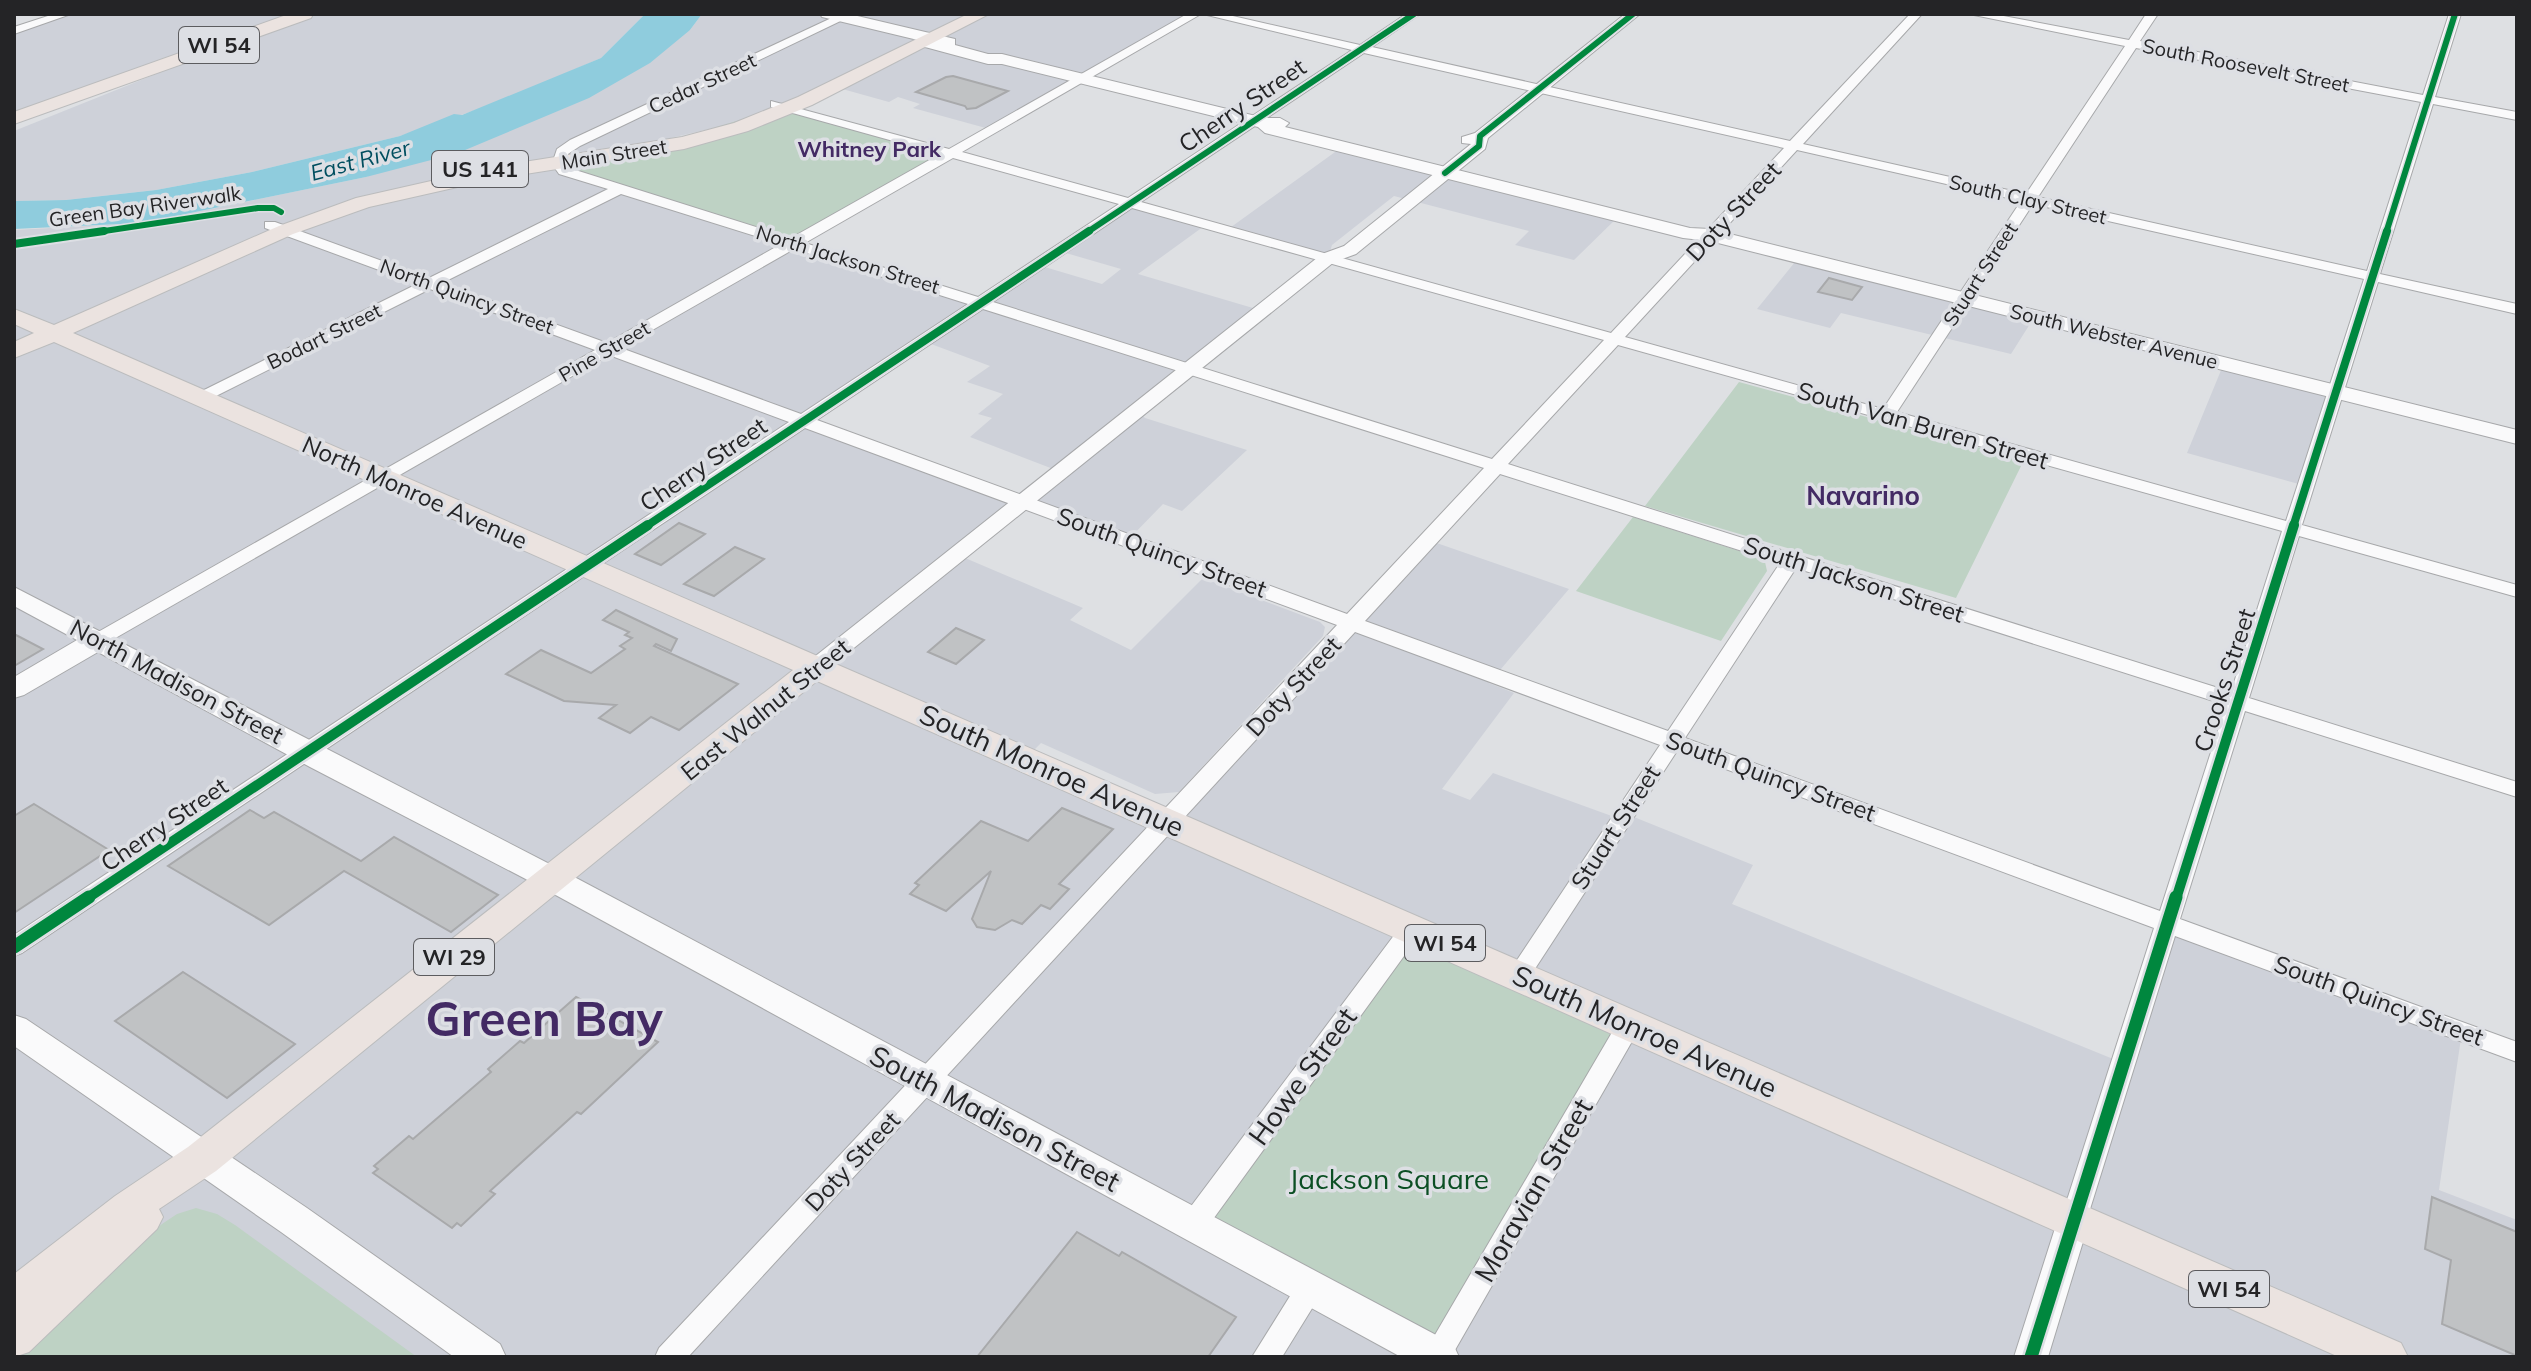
<svg xmlns="http://www.w3.org/2000/svg" width="2531" height="1371" font-family="Mulish,sans-serif">
<style>
.built{fill:#ced1d9;fill-rule:evenodd}
.green{fill:#bed2c4}
.water{fill:#8fccdd}
.building{fill:#c0c2c4;stroke:#a8a9ab;stroke-width:2}
.lines{fill:none;stroke-linecap:round;stroke-linejoin:round}
.minor-casing{stroke:#a7a8aa;stroke-width:2}
.tertiary-casing{stroke:#a7a8aa;stroke-width:2}
.secondary-casing{stroke:#a7a8aa;stroke-width:2}
.primary-casing{stroke:#bbbcbd;stroke-width:2}
.minor{fill:#fafafb;fill-rule:evenodd}
.tertiary{fill:#fafafb;fill-rule:evenodd}
.secondary{fill:#fafafb;fill-rule:evenodd}
.primary{fill:#ebe3e0;fill-rule:evenodd}
.cycleway-far3-casing{stroke:#dddfe4;stroke-width:9}
.cycleway-far2-casing{stroke:#dddfe4;stroke-width:12}
.cycleway-far1-casing{stroke:#dddfe4;stroke-width:15}
.cycleway-casing{stroke:#dddfe4;stroke-width:18}
.cycleway-far3{stroke:#00873e;stroke-width:6}
.cycleway-far2{stroke:#00873e;stroke-width:8}
.cycleway-far1{stroke:#00873e;stroke-width:10}
.cycleway{stroke:#00873e;stroke-width:13}
.labels{text-anchor:middle;dominant-baseline:central;stroke-width:7;stroke-linejoin:round;paint-order:stroke}
.far-street-label{font-size:20px;fill:#242426;stroke:#dddfe4}
.shield{fill:#dddfe4;stroke:#5c5c5f;stroke-width:2}
.shield-label{font-size:22px;font-weight:bold;fill:#242426}
.far-neighbourhood-label{font-size:22px;font-weight:bold;fill:#432a64;stroke:#dddfe4}
.far-water-label{font-size:22px;font-style:italic;fill:#004e5f;stroke:#dddfe4}
.street-label{font-size:24px;fill:#242426;stroke:#dddfe4}
.neighbourhood-label{font-size:26px;font-weight:bold;fill:#432a64;stroke:#dddfe4}
.near-street-label{font-size:28px;fill:#242426;stroke:#dddfe4}
.near-park-label{font-size:28px;fill:#0c4f24;stroke:#dddfe4}
.near-town-label{font-size:48px;font-weight:bold;fill:#432a64;stroke:#dddfe4}
</style>
<rect width="100%" height="100%" fill="#dee0e3"/>
<path class="built" d="M73,14H289L14,113V33Z
M317,14H645L601,58L499,102L400,136L252,172L156,190L66,200L14,201V131L181,64Z
M702,14H1195L993,130L913,108L920,104L898,97L889,102L828,85L735,123L559,164L982,302L1038,265L1102,284L1121,269L1059,251L1131,203L1207,224L1138,274L1263,311L1138,411L1145,418L1247,450L1182,511L1163,504L1128,540L1024,502L958,555L1083,608L1070,620L1131,650L1203,578L1320,622L1325,627L1323,636L1179,792L1155,794L1041,743L1026,758L1167,821L1428,540L1569,589L1489,683L1514,693L1442,789L1470,800L1493,773L1620,819L1624,813L1753,865L1732,904L2123,1063L2169,923L2462,1031L2439,1190L2517,1220V1357H14V230L143,223L366,177L690,30ZM923,341L990,366L967,382L1003,394L978,414L992,418L970,437L1061,472L1024,501L805,420Z
M1342,147L1619,216L1574,260L1515,245L1529,231L1394,196L1332,245L1328,258L1227,230Z
M1799,257L2035,316L2011,354L1841,313L1830,328L1757,309Z
M2224,363L2336,391L2306,486L2187,453Z"/>
<path class="green" d="M785,106L952,153L796,242L564,171L560,158L681,138Z
M1739,382L2024,460L1956,598L1645,506Z
M1633,517L1755,556L1765,562L1767,571L1721,641L1576,591Z
M1412,928L1630,1024L1436,1356L1193,1225Z
M196,1208L217,1214L235,1225L417,1357H14L162,1224L177,1214Z"/>
<path class="water" d="M645,14H702L690,30L650,63L589,98L458,153L366,177L142,223L14,229V201L66,200L156,190L252,172L400,136L454,114L462,115L601,58Z"/>
<path class="building" d="M953,76L1008,91L976,108L967,109L965,106L916,92L946,77Z
M1829,278L1862,287L1852,300L1818,292Z
M679,523L705,534L661,565L635,554Z
M735,547L764,559L714,596L684,584Z
M616,610L677,639L671,651L656,644L654,646L738,684L679,730L651,717L630,733L599,718L616,705L564,701L506,674L541,650L591,673L625,649L620,646L632,638L625,635L629,632L603,620Z
M956,628L984,640L956,664L928,652Z
M14,634L43,649L14,666Z
M34,804L109,850L14,913V816Z
M1062,808L1113,829L1059,884L1069,889L1050,909L1041,905L1022,924L1012,920L995,930L977,927L972,919L991,871L946,911L910,894L919,885L915,883L981,821L1028,841Z
M250,810L264,818L274,812L361,861L394,837L498,895L451,932L344,871L269,925L168,866Z
M183,972L295,1044L227,1098L115,1021Z
M576,997L658,1042L581,1114L577,1112L490,1191L495,1194L461,1226L457,1223L452,1228L373,1173L378,1169L374,1166L409,1136L413,1139L491,1072L488,1069L520,1041L524,1043Z
M2432,1197L2517,1232V1356L2442,1324L2451,1260L2425,1249Z
M1077,1232L1119,1256L1122,1252L1236,1317L1208,1357H977Z"/>
<g class="lines">
<g class="minor-casing">
<path id="minor" d="M54,14H71L14,34V27Z
M840,14H855L580,146L568,154L566,164L569,168L791,238L940,154L771,107V101L949,149L1187,14H1201L962,152L1128,198L1352,50L1203,14H1224L1360,45L1406,14H1420L1372,47L1790,141L1910,14H1922L1803,144L2026,194L2125,46L1969,14H1993L2129,40L2146,14H2158L2140,41L2423,95L2449,14H2461L2435,97L2517,112V120L2433,104L2380,274L2517,304V314L2378,282L2302,525L2517,585V597L2299,536L2249,698L2517,782V797L2245,711L2180,919L2517,1042V1062L2175,936L2086,1222L2083,1230L2073,1234L2063,1230L2060,1222L2154,928L1677,751L1527,981L1519,984L1511,981L1507,975L1511,969L1660,745L1355,632L688,1357H655L659,1348L1337,625L805,428L22,953L14,956V935L789,422L609,355L105,644H91L88,640L91,636L595,350L430,289L206,401H194V395L417,284L265,228V222H275L429,278L608,189L559,174L552,164L557,149L570,140ZM2136,48L2421,102L2367,271L2038,197ZM1364,53L1784,148L1611,333L1141,202ZM1797,150L2021,201L1883,409L1625,337ZM953,158L1119,204L978,297L805,243ZM621,194L781,244L607,343L442,283ZM2033,204L2364,279L2286,521L1897,412ZM1132,208L1604,340L1492,459L993,302ZM794,249L968,304L801,414L621,348ZM983,309L1484,468L1347,614L817,420ZM1618,345L2282,531L2231,692L1508,464ZM1500,474L1780,563L1668,731L1365,621ZM1796,568L2226,705L2160,911L1685,738Z
M1412,919L1420,922L1424,928L1420,934L1203,1233L1193,1237L1183,1233L1180,1225L1183,1217L1404,922Z
M1630,1014L1639,1017L1642,1024L1451,1357H1422L1621,1017Z
M1310,1277L1320,1280L1324,1289L1282,1357H1252L1300,1280Z"/>
</g>
<g class="tertiary-casing">
<path id="tertiary" d="M1625,14H1640L1488,138L1485,149L1356,254L1334,262L824,672H808L804,667L808,662L1322,254L1344,246L1471,144L1462,143V137L1475,133Z
M2073,1208L2084,1212L2089,1222L2048,1357H2014L2057,1222L2062,1212Z"/>
</g>
<g class="secondary-casing">
<path id="secondary" d="M820,14H849L955,39V45L988,54H1002L1264,118H1280L1289,123L1285,127L1690,228L1710,229L2517,430V444L1710,241L1683,238L1265,133L1258,127L1002,64H988L925,47L922,41L822,17Z
M14,587L563,871L1453,1344L1459,1357H1401L541,887L310,767L98,652L24,695L14,698V677L77,640L14,606Z
M14,1015L26,1019L307,1208L500,1344L506,1357H454L281,1232L14,1046Z"/>
</g>
<g class="primary-casing">
<path id="primary" d="M289,14H313L311,18L14,124V112Z
M968,14H989L812,105L748,131L684,149L493,179L369,207L293,234L73,333L2401,1343L2408,1357H2339L817,681L216,1171L159,1209L163,1217L157,1229L29,1352L14,1357V1274L115,1196L188,1147L793,670L54,342L14,358V342L34,333L14,324V309L54,325L279,226L356,198L493,167L682,137L734,123L798,97Z"/>
</g>
<use href="#minor" class="minor"/>
<use href="#tertiary" class="tertiary"/>
<use href="#secondary" class="secondary"/>
<use href="#primary" class="primary"/>
<g class="cycleway-far3-casing">
<path id="cycleway-far3" d="M1445,173L1479,146L1480,136L1633,14
M91,233L258,208H274L281,212
M1086,233L1414,14
M2386,233L2455,14"/>
</g>
<g class="cycleway-far2-casing">
<path id="cycleway-far2" d="M14,244L104,231
M645,527L1089,231
M2293,527L2387,231"/>
</g>
<g class="cycleway-far1-casing">
<path id="cycleway-far1" d="M86,899L648,525
M2176,899L2294,525"/>
</g>
<g class="cycleway-casing">
<path id="cycleway" d="M14,947L89,897
M2031,1357L2176,897"/>
</g>
<use href="#cycleway-far3" class="cycleway-far3"/>
<use href="#cycleway-far2" class="cycleway-far2"/>
<use href="#cycleway-far1" class="cycleway-far1"/>
<use href="#cycleway" class="cycleway"/>
</g>
<g class="labels">
<g class="far-street-label">
<text transform="translate(2246 65) rotate(11)">South Roosevelt Street</text>
<text transform="translate(702 83) rotate(-25)">Cedar Street</text>
<text transform="translate(614 154) rotate(-9)">Main Street</text>
<text transform="translate(2028 199) rotate(13)">South Clay Street</text>
<text transform="translate(145 206) rotate(-8)">Green Bay Riverwalk</text>
<text transform="translate(848 259) rotate(17)">North Jackson Street</text>
<text transform="translate(1980 274) rotate(-57)">Stuart Street</text>
<text transform="translate(467 296) rotate(20)">North Quincy Street</text>
<text transform="translate(324 336) rotate(-26)">Bodart Street</text>
<text transform="translate(2114 336) rotate(14)">South Webster Avenue</text>
<text transform="translate(604 351) rotate(-30)">Pine Street</text>
</g>
<g class="shield">
<rect x="179" y="27" width="80" height="36" rx="6"/>
<rect x="432" y="151" width="96" height="36" rx="6"/>
<rect x="1405" y="925" width="80" height="36" rx="6"/>
<rect x="414" y="939" width="80" height="36" rx="6"/>
<rect x="2189" y="1271" width="80" height="36" rx="6"/>
</g>
<g class="shield-label">
<text x="219" y="45">WI 54</text>
<text x="480" y="169">US 141</text>
<text x="1445" y="943">WI 54</text>
<text x="454" y="957">WI 29</text>
<text x="2229" y="1289">WI 54</text>
</g>
<g class="far-neighbourhood-label">
<text x="869" y="149">Whitney Park</text>
</g>
<g class="far-water-label">
<text transform="translate(360 160) rotate(-15)">East River</text>
</g>
<g class="street-label">
<text transform="translate(1242 105) rotate(-34)">Cherry Street</text>
<text transform="translate(1733 211) rotate(-47)">Doty Street</text>
<text transform="translate(1923 425) rotate(16)">South Van Buren Street</text>
<text transform="translate(703 464) rotate(-34)">Cherry Street</text>
<text transform="translate(415 492) rotate(24)">North Monroe Avenue</text>
<text transform="translate(1162 552) rotate(20)">South Quincy Street</text>
<text transform="translate(1854 579) rotate(18)">South Jackson Street</text>
<text transform="translate(2224 680) rotate(-72)">Crooks Street</text>
<text transform="translate(177 681) rotate(28)">North Madison Street</text>
<text transform="translate(1293 686) rotate(-47)">Doty Street</text>
<text transform="translate(765 709) rotate(-39)">East Walnut Street</text>
<text transform="translate(1771 776) rotate(20)">South Quincy Street</text>
<text transform="translate(164 824) rotate(-34)">Cherry Street</text>
<text transform="translate(1615 827) rotate(-57)">Stuart Street</text>
<text transform="translate(2379 1000) rotate(20)">South Quincy Street</text>
<text transform="translate(852 1161) rotate(-47)">Doty Street</text>
</g>
<g class="neighbourhood-label">
<text x="1863" y="495">Navarino</text>
</g>
<g class="near-street-label">
<text transform="translate(1052 770) rotate(24)">South Monroe Avenue</text>
<text transform="translate(1645 1031) rotate(24)">South Monroe Avenue</text>
<text transform="translate(1302 1076) rotate(-54)">Howe Street</text>
<text transform="translate(995 1118) rotate(28)">South Madison Street</text>
<text transform="translate(1533 1190) rotate(-60)">Moravian Street</text>
</g>
<g class="near-park-label">
<text x="1389" y="1178">Jackson Square</text>
</g>
<g class="near-town-label">
<text x="544" y="1018">Green Bay</text>
</g>
</g>
<rect width="2531" height="1371" fill="none" stroke="#242426" stroke-width="32"/>
</svg>
